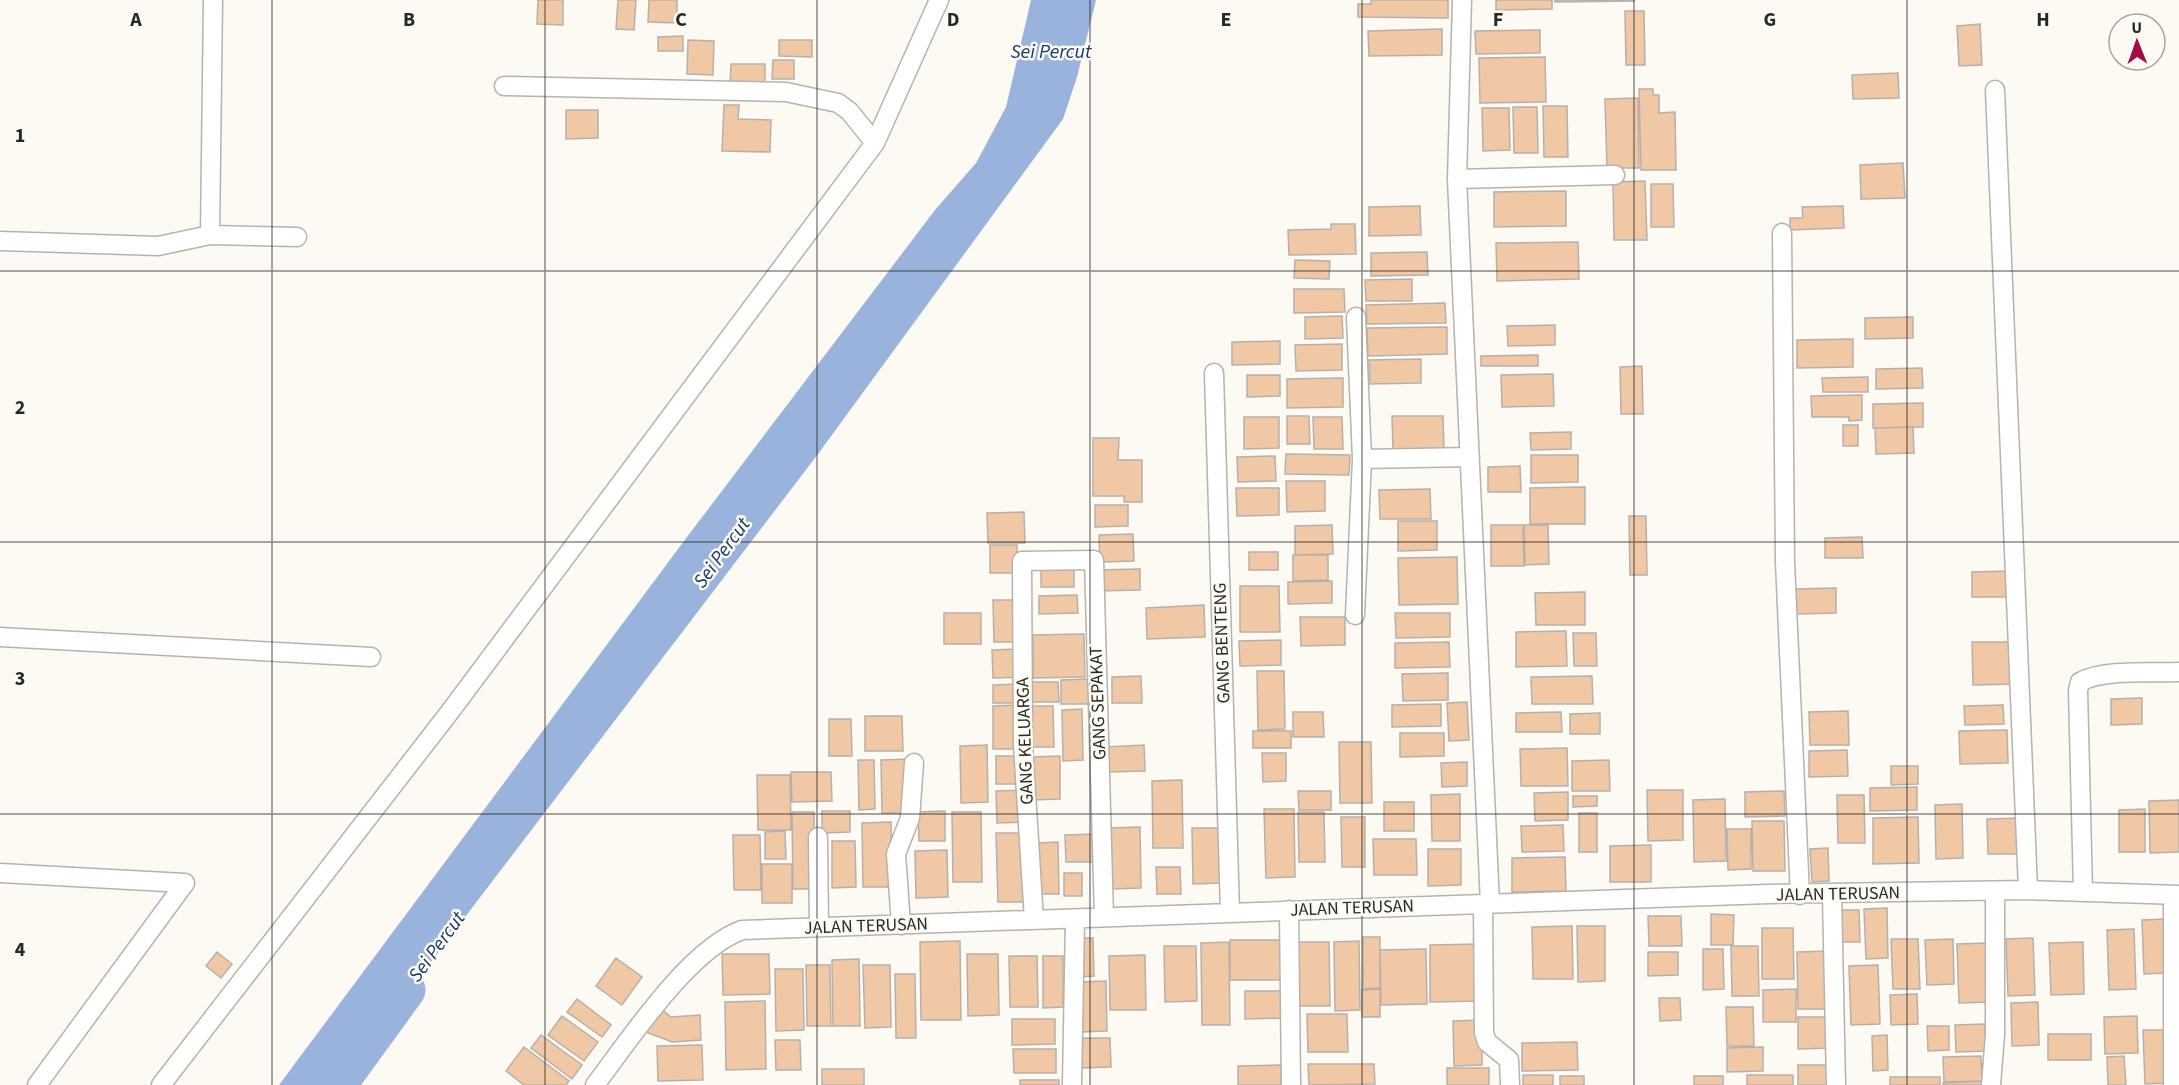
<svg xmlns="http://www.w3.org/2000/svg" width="2179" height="1085" font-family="'Source Sans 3',sans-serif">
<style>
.water{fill:#99b3dc}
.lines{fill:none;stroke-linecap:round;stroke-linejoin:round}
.river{stroke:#99b3dc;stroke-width:39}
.building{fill:#f1c8a5;stroke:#b7b0aa;stroke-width:1.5}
.street-casing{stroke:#b5b3ab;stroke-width:21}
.street{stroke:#fff;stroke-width:18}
.grid{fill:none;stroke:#282825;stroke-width:1.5;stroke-opacity:0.55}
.labels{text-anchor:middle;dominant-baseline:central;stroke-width:5;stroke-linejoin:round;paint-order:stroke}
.street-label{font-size:18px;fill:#282825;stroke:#fcfaf2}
.water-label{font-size:20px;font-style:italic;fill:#1a396c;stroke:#fcfaf2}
.grid-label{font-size:20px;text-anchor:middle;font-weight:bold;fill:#282825;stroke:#fcfaf2;stroke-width:5;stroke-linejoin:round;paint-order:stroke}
</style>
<rect width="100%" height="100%" fill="#fcfaf2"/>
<path class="water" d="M1031,0H1096L1077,77L1063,119L818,454L337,1085H279L687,537L935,210L976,163L1006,107Z"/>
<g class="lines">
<path class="river" d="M337,1085L406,990"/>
</g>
<path class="building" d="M538,0H563V25L537,24Z
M618,0H636L634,30L616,29Z
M649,0H677V23L648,22Z
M1371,0H1448V18L1358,17V4H1371Z
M1496,0H1552V9L1496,10Z
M1555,0H1634V1L1555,2Z
M1625,11H1644L1645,65H1626Z
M1980,24L1982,65L1959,66L1957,26Z
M1442,29V55L1369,56L1368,31Z
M1540,30V53L1476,54L1475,31Z
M683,36V51H658V37Z
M688,40L714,41L713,75L687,74Z
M779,40H812V57L779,56Z
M1545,57L1546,102L1480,103L1479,58Z
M773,60H794V79H772Z
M731,64H765V85H730Z
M1898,73L1899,98L1853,99L1852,75Z
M1639,89H1653V95H1659V113L1675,112L1676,170H1641Z
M1638,98L1639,168H1607L1605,99Z
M724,105H739L738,119L771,120L770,152L722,151Z
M1543,106H1567L1568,157H1544Z
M1513,107H1537L1538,153H1514Z
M1482,108H1509L1510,150L1483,151Z
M566,110H598V138L566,139Z
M1903,163L1905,198L1861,199L1860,165Z
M1645,181L1647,240H1614L1613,182Z
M1651,184H1673L1674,227H1651Z
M1566,191V226L1494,227V192Z
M1420,206L1421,235L1369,236V207Z
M1843,206L1844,228L1790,230V218H1803L1802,207Z
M1331,224H1355L1356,254L1289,255L1288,230L1331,229Z
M1578,242L1579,279L1497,281L1496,243Z
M1427,252L1428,275L1371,276V253Z
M1295,260L1330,261L1329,279L1294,278Z
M1412,279V301H1366L1365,280Z
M1294,289H1344L1345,312L1294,313Z
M1445,303L1446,323L1367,324L1366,305Z
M1342,316L1343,338L1305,339V317Z
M1913,317V338L1865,339V318Z
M1555,325V345L1508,346L1507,326Z
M1447,327V354L1368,356L1367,328Z
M1853,339V367L1797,368V340Z
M1280,341V364L1232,365V342Z
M1342,344V370L1296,371L1295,345Z
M1538,355V366H1481V356Z
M1421,359V383L1370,384L1369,360Z
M1642,366L1643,414H1621L1620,367Z
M1922,368L1923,388L1876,389V369Z
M1553,374L1554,406L1502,407L1501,375Z
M1247,375H1280V396L1247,397Z
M1868,377V392H1823L1822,378Z
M1343,378V407L1287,408V379Z
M1862,395V420L1849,421V417H1812L1811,396Z
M1923,403V427L1873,428V404Z
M1287,416H1309L1310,444H1287Z
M1392,416H1443L1444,449L1393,450Z
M1244,417H1279V448L1244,449Z
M1313,417H1342L1343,449H1314Z
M1843,425H1858V446H1843Z
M1913,427L1914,453L1876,454L1875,428Z
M1571,432V449L1531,450L1530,433Z
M1093,438H1119L1118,460H1142V502H1124V496H1093Z
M1286,454L1350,455L1349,475L1285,474Z
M1531,455H1578V482L1531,483Z
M1275,456L1276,481L1238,482L1237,457Z
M1520,466L1521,492H1488V467Z
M1286,481H1325V511L1287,512Z
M1585,487V524H1530V488Z
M1236,488H1279V515L1237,516Z
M1430,489L1431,519H1380L1379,490Z
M1095,505H1128V526L1095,527Z
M1024,512L1025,543H988L987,513Z
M1629,516H1646L1647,575H1630Z
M1398,521H1437V550L1398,551Z
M1332,525L1333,554L1295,555V526Z
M1491,525H1523L1524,566H1491Z
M1524,525H1548L1549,564L1525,565Z
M1133,534L1134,561L1100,562L1099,535Z
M1862,537L1863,558H1825V538Z
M990,545H1017V573H990Z
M1249,552H1278V570H1249Z
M1293,555H1328V580L1293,581Z
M1457,557L1458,604L1399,605L1398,558Z
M1041,569H1074V587H1041Z
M1140,569V590L1096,591V570Z
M2009,571L2010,597H1972V572Z
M1332,581V603L1288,604V582Z
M1240,586H1279L1280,632H1240Z
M1836,588V613L1796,614V589Z
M1585,592V625H1536L1535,593Z
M1077,595L1078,613L1039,614V596Z
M993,600H1019L1020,642H994Z
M1204,605L1205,637L1147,639L1146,608Z
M944,613H981V644H944Z
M1395,613H1450V637L1396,638Z
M1300,617H1345V645L1301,646Z
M1566,631L1567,666L1516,667V632Z
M1573,633H1596L1597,666H1574Z
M1084,634L1085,677L1033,678V635Z
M1281,640V665L1240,666L1239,641Z
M1449,642L1450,667L1395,668V643Z
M1972,642H2017L2018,684L1973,685Z
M1021,649L1022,677L993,678L992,650Z
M1257,671H1284L1285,729L1258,730Z
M1448,673V700L1403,701L1402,674Z
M1141,676L1142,703H1112V677Z
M1592,676L1593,704H1532L1531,677Z
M1090,679V704H1061V680Z
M1031,682H1058L1059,702H1031Z
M1020,684V703H993V685Z
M2142,698V724L2111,725V699Z
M1467,702L1469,740L1449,741L1447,703Z
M1441,704V726L1392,727V705Z
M1018,705V749H993V706Z
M2003,705L2004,724L1965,725L1964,706Z
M1031,706H1053L1054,747H1032Z
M1082,709L1083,760L1063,761L1062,710Z
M1848,711L1849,745H1810L1809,712Z
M1293,712H1323L1324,737H1293Z
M1561,712L1562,732H1516V713Z
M1600,713V734H1570V714Z
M865,716H902L903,751H865Z
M829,719H851L852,756H829Z
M2007,730L2008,763L1960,764L1959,731Z
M1253,731H1291V748H1253Z
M1400,733H1444V756L1400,757Z
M1339,742H1371L1372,803H1340Z
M987,745L988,802L961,803L960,746Z
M1144,745L1145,771L1107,772L1106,747Z
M1567,748L1568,786H1521L1520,749Z
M1847,750L1848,776L1809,777V751Z
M1262,753H1286V781L1263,782Z
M996,756H1023L1024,784H996Z
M1060,756V799L1032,800L1031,757Z
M910,759L911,813H882L881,760Z
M858,760H874L875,809L859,810Z
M1609,760L1610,791H1572V761Z
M1467,762V786L1442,787L1441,763Z
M1891,766H1918V784L1891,785Z
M791,772H831L832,801L792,802Z
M757,775H790L791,830H758Z
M1182,780L1183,848H1153L1152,781Z
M1917,787V810L1870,811V788Z
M1023,790L1024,822L997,823L996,791Z
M1647,790H1683V840L1648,841Z
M1298,791H1331V810H1299Z
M1784,791L1785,816L1745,817V792Z
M1568,792V820L1535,821L1534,793Z
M1460,794V841H1432L1431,795Z
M1837,795H1864L1865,843H1838Z
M1573,796H1597V806L1573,807Z
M1725,799L1726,861L1694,862L1693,800Z
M2179,800V852L2150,853L2149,801Z
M1384,802H1414V831H1384Z
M1962,804L1963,858L1936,859L1935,805Z
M1264,809H1294L1295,877L1266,878Z
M2145,809V852H2119V810Z
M822,811H850V832L822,833Z
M945,811V841H919L918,812Z
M792,812H814L815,889H793Z
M952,812H981L982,882H953Z
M1298,812H1324L1325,862H1299Z
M1579,813H1597V852H1579Z
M1341,817H1365V867H1342Z
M1918,817L1919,863L1873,864V818Z
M2022,818V854H1988L1987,819Z
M1752,821H1784L1785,871H1753Z
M891,822L892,887H863L862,823Z
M1563,825L1564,851L1522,852L1521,826Z
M1140,827L1141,888L1110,889L1109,828Z
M1192,828H1221L1222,883L1193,884Z
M1727,829H1751V869L1728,870Z
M785,831L786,859H765V832Z
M996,833H1024L1025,902H998Z
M1097,834V862H1066L1065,835Z
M733,835H760L761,890H734Z
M1373,839H1416L1417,875H1374Z
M832,841H855L856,887L832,888Z
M1058,842L1059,894H1038L1037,843Z
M1651,845V882H1610V846Z
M1828,848L1829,881L1812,882L1810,849Z
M1428,849H1461V885L1428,886Z
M947,850L948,897L916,898L915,851Z
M1565,857L1566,891L1512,892V858Z
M762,864H792V903H762Z
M1156,867H1180L1181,894H1157Z
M1064,873H1082V896H1064Z
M1887,908L1888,958L1866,959L1864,909Z
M1841,910H1859L1860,942H1841Z
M1711,914L1734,915L1733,945H1711Z
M1648,916H1681L1682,946H1649Z
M2165,919L2167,973L2144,974L2142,920Z
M1572,926L1573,979H1533L1532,927Z
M1577,926H1605V981L1578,982Z
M1762,928H1793L1794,979H1762Z
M2134,929L2136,989L2109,990L2107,930Z
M1363,937H1380V988L1363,989Z
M1076,938H1093L1094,976L1077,977Z
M2033,938L2035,995L2008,996L2006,939Z
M1891,939H1918L1920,989H1893Z
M1953,939L1954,984L1927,985L1925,940Z
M1230,940H1288V980H1230Z
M960,941L961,1020H921L920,942Z
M1359,941L1360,1010L1335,1011L1334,942Z
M1229,942L1230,1025H1202L1201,943Z
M1298,942H1329L1330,1006H1298Z
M2083,942L2084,994L2051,995L2049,943Z
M1988,943L1990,1002L1959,1003L1957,944Z
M1480,944L1481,1001L1430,1002V945Z
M1164,946H1196L1197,1001L1165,1002Z
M1731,946H1758L1759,996H1732Z
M1426,949L1427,1004L1381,1005L1380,950Z
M1703,949H1723L1724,989L1703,990Z
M1831,951L1832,1009H1798L1797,952Z
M217,952L232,964L221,978L206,966Z
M1648,952H1678V975L1648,976Z
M722,954H769L770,994L723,995Z
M967,954H998L999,1015L968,1016Z
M1145,955L1146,1010H1110L1109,956Z
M1009,956H1037L1038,1007H1010Z
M1043,956H1063V1007L1043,1008Z
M616,958L642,977L622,1005L596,986Z
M859,959L860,1026H833L832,960Z
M806,965H830L831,1026H807Z
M863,965H890L891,1027L865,1028Z
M1878,965L1880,1024L1851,1025L1849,966Z
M775,969H803L804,1030L776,1031Z
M895,974H915L916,1038H896Z
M1106,981L1107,1031L1081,1032L1080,982Z
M1380,989V1017H1362V990Z
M1796,989V1022H1763V990Z
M1245,991H1287L1288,1018L1245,1019Z
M1917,994L1918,1024L1891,1025L1890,995Z
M1659,998H1680L1681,1020L1660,1021Z
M577,999L611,1025L602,1037L567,1012Z
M765,1001L766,1069L726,1070L725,1002Z
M2038,1002L2039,1045L2012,1046L2011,1003Z
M1726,1007H1753L1754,1046H1727Z
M661,1009L671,1017L700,1015L701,1040L672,1042L643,1031Z
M1307,1014H1347L1348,1052H1308Z
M562,1016L598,1042L584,1061L548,1035Z
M2137,1016L2138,1053L2105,1054L2104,1017Z
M1798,1017H1830V1048L1798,1049Z
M1012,1019H1055V1044L1012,1045Z
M1482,1020V1065L1454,1066L1453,1021Z
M1985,1024L1986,1051L1956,1052L1955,1025Z
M1927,1026H1949V1050L1928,1051Z
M2143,1030H2169L2171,1083L2145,1084Z
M2048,1034H2091V1060H2048Z
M541,1035L582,1065L572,1079L531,1048Z
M1887,1035L1888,1070L1873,1071L1872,1036Z
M1081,1038H1110L1111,1067L1082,1068Z
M775,1040H800L801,1070H776Z
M1577,1042L1578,1070L1522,1071V1043Z
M702,1045L703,1080L658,1081L657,1046Z
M524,1047L569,1081L566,1085H524L506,1071Z
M1763,1047V1071L1727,1072V1048Z
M1013,1049H1056V1073H1014Z
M1981,1056L1982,1081L1944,1082L1943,1057Z
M2124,1056L2126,1085H2108L2107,1057Z
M1308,1064H1374L1375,1084L1309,1085Z
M1281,1065V1085H1238V1066Z
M1798,1065H1831L1832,1085H1798Z
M1447,1068H1489V1085H1447Z
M822,1069H864V1085H822Z
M1523,1075H1553V1085H1523Z
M1747,1075H1793V1085H1747Z
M1560,1076H1584V1085H1560Z
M1694,1076H1723V1085H1694Z
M1890,1077H1940V1085H1890Z
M1020,1080H1059V1085H1020Z
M1987,1081V1085H1943V1083Z"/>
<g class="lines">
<g class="street-casing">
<path id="street" d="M1462,0L1457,179L1490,904
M1995,90L2028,890
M875,143L939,0
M1457,179L1615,175
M1782,233L1785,562L1800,895
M210,235L213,0
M0,241L158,246L210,235L297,237
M1356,317L1362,459L1470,457
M1214,373L1230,912
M1355,615L1362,459
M0,637L371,657
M818,837L819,927
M0,873L185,883
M2083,892L2078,690L2080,682C2103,669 2151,673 2179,672
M1832,894L1836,1085
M2173,895V1085
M1483,904L1484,1033L1487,1042L1509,1060L1510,1085
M1289,910L1291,1085
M1034,920L1023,745L1022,561L1094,560L1104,917
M901,925L896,854L910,818L914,763
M37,1085L185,883
M161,1085L449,713L875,143L849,111L838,103L786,92L504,86
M595,1085C630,1039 689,949 742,930L1769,894L2028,890L2179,895
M1072,1085L1075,919
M1991,1085L1995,1035V892"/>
</g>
<use href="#street" class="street"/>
</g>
<path class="grid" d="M272,0V1085M545,0V1085M817,0V1085M1090,0V1085M1362,0V1085M1634,0V1085M1907,0V1085M0,271H2179M0,542H2179M0,814H2179"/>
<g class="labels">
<g class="street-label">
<text transform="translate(1222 643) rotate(-92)">GANG BENTENG</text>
<text transform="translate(1098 703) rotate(-92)">GANG SEPAKAT</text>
<text transform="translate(1025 741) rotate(-92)">GANG KELUARGA</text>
<text transform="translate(1838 894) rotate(-1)">JALAN TERUSAN</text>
<text transform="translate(1352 908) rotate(-2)">JALAN TERUSAN</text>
<text transform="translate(866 926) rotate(-2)">JALAN TERUSAN</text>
</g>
<g class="water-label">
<text x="1051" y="52">Sei Percut</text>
<text transform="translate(722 553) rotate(-54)">Sei Percut</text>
<text transform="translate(437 947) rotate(-54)">Sei Percut</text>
</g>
</g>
<g class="grid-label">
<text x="136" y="26">A</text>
<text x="409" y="26">B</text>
<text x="681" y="26">C</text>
<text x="953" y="26">D</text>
<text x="1226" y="26">E</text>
<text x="1498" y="26">F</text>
<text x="1770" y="26">G</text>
<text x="2043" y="26">H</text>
<text x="20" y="142">1</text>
<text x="20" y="414">2</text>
<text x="20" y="685">3</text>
<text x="20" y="956">4</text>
</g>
<g transform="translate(2137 42) rotate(359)"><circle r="28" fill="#fcfaf2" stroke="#a7a6a0" stroke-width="1.5"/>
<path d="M0-4.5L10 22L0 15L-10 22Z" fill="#a40c45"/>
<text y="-9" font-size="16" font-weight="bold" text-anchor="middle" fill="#282825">U</text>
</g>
</svg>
